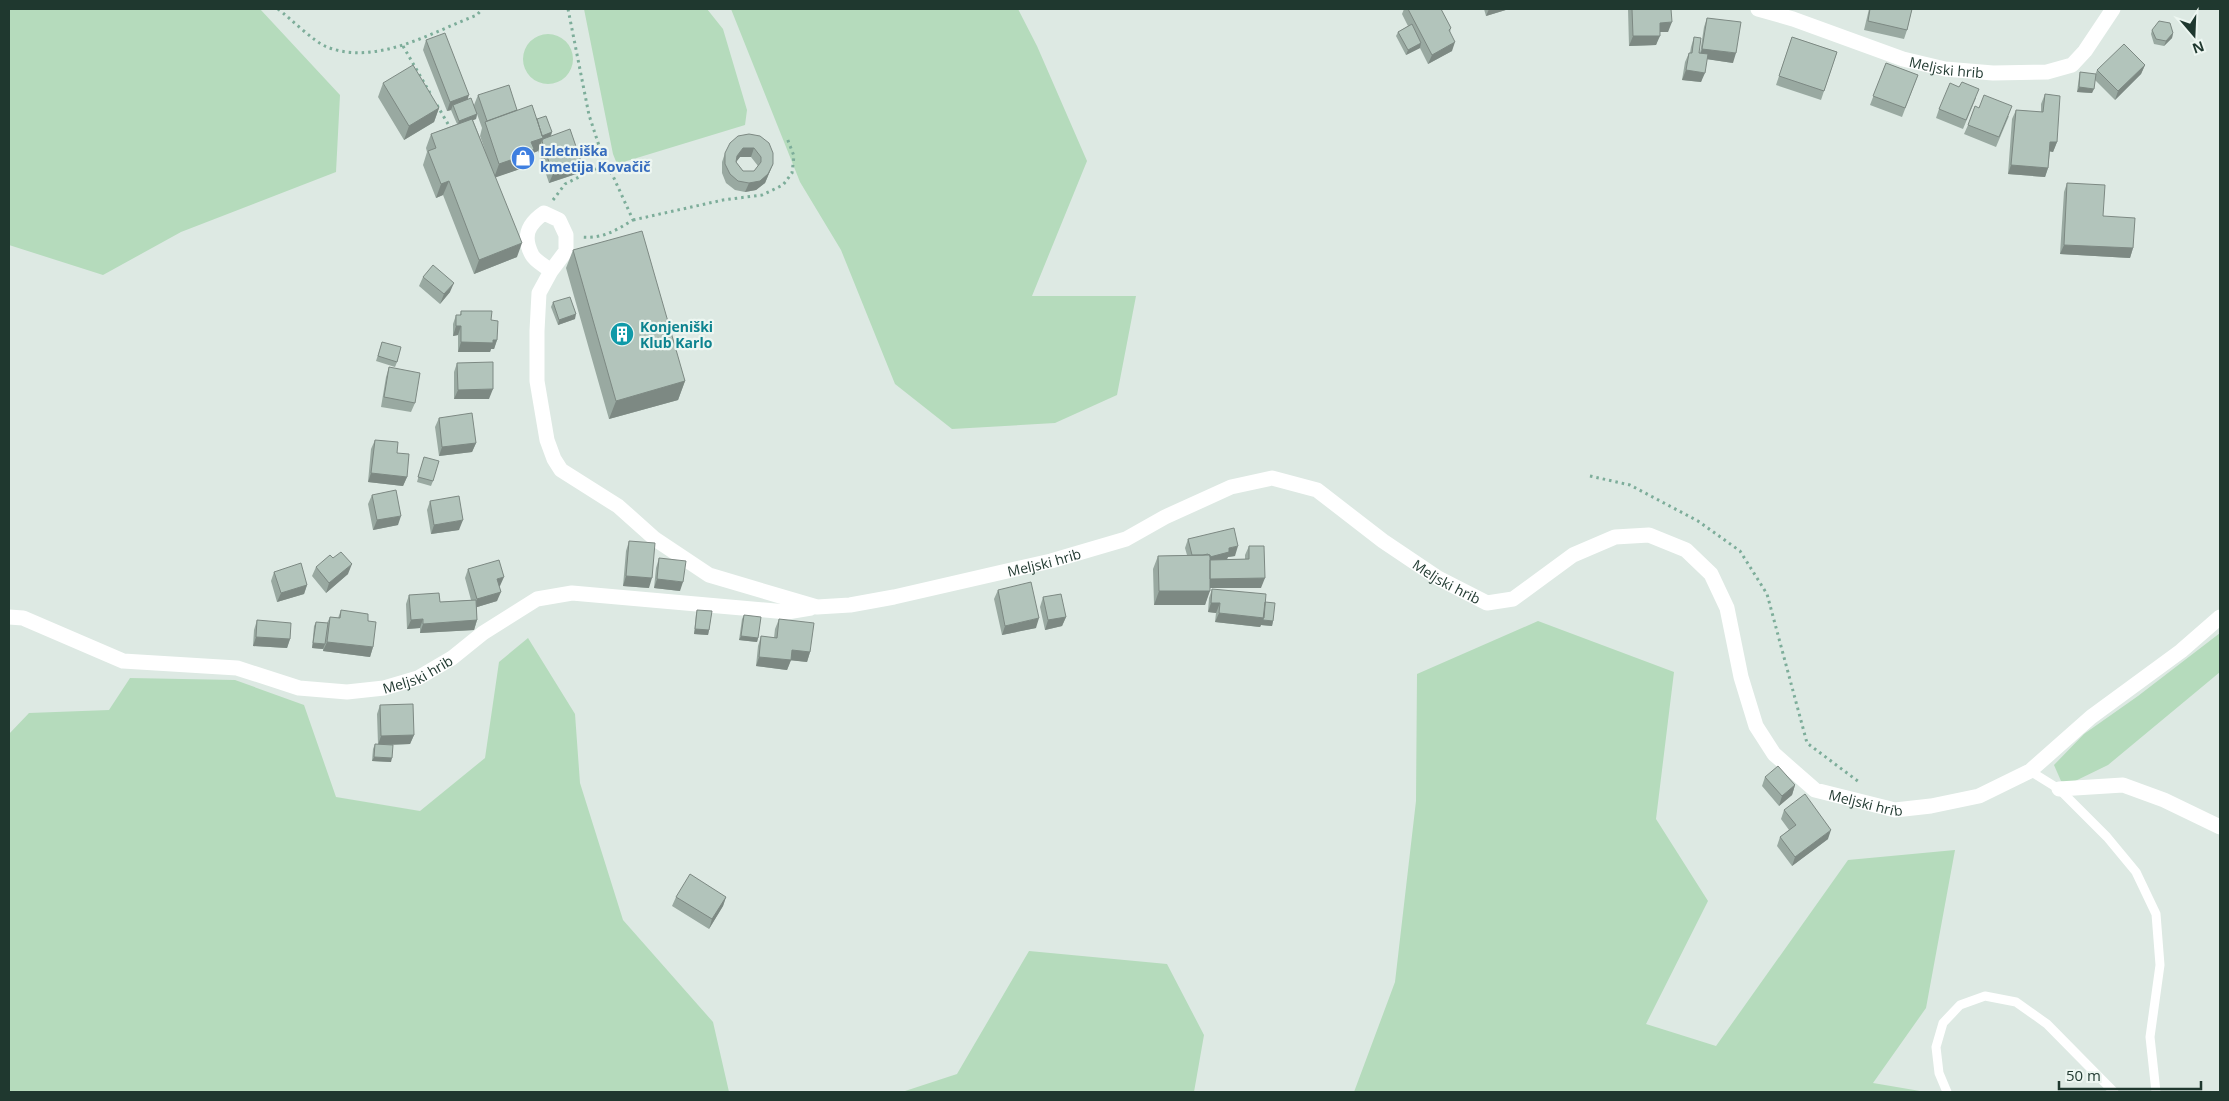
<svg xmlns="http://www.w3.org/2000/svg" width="2229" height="1101" font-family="'Open Sans',sans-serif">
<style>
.green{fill:#b5dbbc}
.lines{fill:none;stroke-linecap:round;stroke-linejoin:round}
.path{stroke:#7dad9a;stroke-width:3;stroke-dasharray:2.5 4;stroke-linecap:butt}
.lane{stroke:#fff;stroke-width:9}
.street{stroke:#fff;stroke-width:15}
.wall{fill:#99a9a1;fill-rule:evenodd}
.shaded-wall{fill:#7d8983}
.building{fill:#b2c4bb;stroke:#7d8983;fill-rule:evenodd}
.labels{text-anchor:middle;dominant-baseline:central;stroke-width:4.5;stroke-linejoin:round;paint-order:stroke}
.street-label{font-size:14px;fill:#1f382f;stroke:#edf6f1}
.shop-label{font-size:14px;font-weight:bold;fill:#366cbe;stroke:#edf6f1;text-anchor:start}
.culture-label{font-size:14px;font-weight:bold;fill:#0d838f;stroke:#edf6f1;text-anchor:start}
</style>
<rect width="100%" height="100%" fill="#dde9e3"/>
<path class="green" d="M9,9H260L340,95L336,172L181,232L103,275L9,245Z
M584,9H707L723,29L747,110L745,125L617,164L613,154Z
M731,9H1018L1037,46L1087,161L1032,296H1136L1117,395L1055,423L952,429L895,384L841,250L800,182Z
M523 59a25 25 0 1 1 50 0a25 25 0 1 1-50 0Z
M1538,621L1674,672L1656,819L1708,901L1646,1024L1716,1046L1848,860L1955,850L1926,1008L1873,1083L1926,1092H1354L1395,982L1416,801L1417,674Z
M2220,633V672L2108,765L2069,784L2061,781L2054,765L2084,734L2138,696Z
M528,638L575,714L580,783L623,920L713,1022L729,1092H9V734L29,713L109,710L130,678L235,680L304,705L336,797L420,811L485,758L499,662Z
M1029,951L1167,964L1204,1035L1194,1092H902L957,1074Z"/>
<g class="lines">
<path class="path" d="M278,9C290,18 314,42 327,47C377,66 430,33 477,15L482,9
M568,9L589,115L605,164L613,176L633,220C615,231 602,239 581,237
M403,46L430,93
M437,105L448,124
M553,200L565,184L605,164
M633,220L723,200L762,195L783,185L792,173L794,156L787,138
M1590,476L1630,485L1698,521L1740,551L1767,594L1807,743L1859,782"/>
<path class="lane" d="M2030,771L2059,789L2107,837L2136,872L2156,914L2160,965L2150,1037L2156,1092
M1947,1092L1939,1073L1936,1047L1943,1023L1960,1005L1985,996L2016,1002L2047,1024L2114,1092"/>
<g class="street">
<path id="s1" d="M1758,9L1793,19L1903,59L1945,69L1993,73L2047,72L2072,65L2085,51L2113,9"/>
<path id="s2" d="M551,271C545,266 535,261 532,255C522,236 528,224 544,213L559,220L566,235V251L551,271L539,293L537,331V381L547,440L554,459L561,470L618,506L655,539L709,575L817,607L850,605L894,597L1051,561L1126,539L1165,517L1231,487L1272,478L1317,490L1383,541L1438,578L1487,603L1513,599L1573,555L1615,537L1649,535L1686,550L1711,574L1727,608L1741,677L1756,726L1774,754L1815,790L1895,810L1931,806L1979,796L2030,771L2091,717L2181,651L2220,617"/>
<path id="s3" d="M9,617L23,618L123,661L237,668L299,688L347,692L384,688L418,678L452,658L483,633L537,599L572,593L787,612L811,608"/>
<path d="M2059,789L2123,785L2164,800L2220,827"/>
</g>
</g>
<path class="wall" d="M1404,9H1441L1451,28L1450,32L1452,51L1428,64L1420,48L1406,55L1396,36L1398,32L1408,26L1402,14Z
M1484,9H1509L1486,16Z
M1628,9H1671L1668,32H1660L1656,45L1629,46Z
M1869,9H1912L1907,30L1904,39L1864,30Z
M1707,18L1733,63L1707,59L1701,82L1682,80L1685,62L1689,53H1690L1691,47L1694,37L1700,53L1704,27Z
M2152,30L2173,33L2172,38L2164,46L2154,44L2151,34Z
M1792,37L1837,52L1821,100L1776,85Z
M426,40L468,99L474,105L478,95L517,110L537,119L552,132L551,136L579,173L549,183L538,150V151L533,153L529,163L520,169L495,177L517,257L474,274L443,195L436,198L423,165L427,152L426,148L431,134L457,124L451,110L447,111L423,50ZM477,114L482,128L480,136L486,153L473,120L476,119Z
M1886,63L1918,75L1902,117L1870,105Z
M2145,65L2141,74L2115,100L2095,80L2092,93L2077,92L2079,77L2080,72L2095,75L2097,70Z
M383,83L439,108L434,122L404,140L378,97Z
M1959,87L1976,98L1963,129L1936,118L1939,109Z
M2045,94L2057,142L2053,152L2050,151L2048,168L2045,177L2008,174L2012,119L2016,110L2041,112V104Z
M2009,116L1996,147L1964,134L1968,125Z
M749,134L773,164L765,183L756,190L745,192L735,190L726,183L722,173V162L725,153ZM740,157H751L758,166L754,171H743L736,162Z
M2067,183L2103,216L2133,248L2130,258L2060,254L2064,192Z
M573,250L685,381L678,400L609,419L566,268Z
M423,277L450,292L440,304L419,286Z
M553,302L575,319L558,325L551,307Z
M461,311L491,320L497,340L494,349H491L490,352H458V335L453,336V324L456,315H460Z
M382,342L397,362L395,367L376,361Z
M457,363L489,399H454V372Z
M389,367L415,403L411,412L381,407L386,377Z
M439,418L476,443L472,452L439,456L435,427Z
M375,440L397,453L407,477L403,486L368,482L371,449Z
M424,457L433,481L431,486L417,482Z
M372,495L398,525L373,530L368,504Z
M430,501L459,530L431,534L427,510Z
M1188,539L1235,556L1228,557L1227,559H1245V555L1249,546L1261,588H1210L1205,605H1154L1153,569L1158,556L1187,555L1185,548Z
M629,541L649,588L623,586L626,551Z
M333,558L348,574L326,593L312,576L316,567Z
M659,558L680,591L654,588L656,568Z
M468,569L500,586L499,587L497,601L477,607V620L474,630L420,633V628L407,629L406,604L409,595L440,602L471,600L465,578Z
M274,572L307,585L304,594L277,602L271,581Z
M1212,589L1265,602L1273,621L1272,626L1261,625L1260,627L1215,622L1216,613L1208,612L1209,598Z
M998,590L1036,628L1002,635L994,599Z
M1043,597L1066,617L1062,626L1045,630L1040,607Z
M341,610L368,621L373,647L370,657L323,651V649L312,648L314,626L316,622L327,623L330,617L338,618Z
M697,610L709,630L708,635L694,634L696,614Z
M744,615L758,638L757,642L739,640L742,619Z
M779,619L810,652L807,662L791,660L787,670L756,666L758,646L761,636L774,638L775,629Z
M257,620L290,639L287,648L253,646L254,630Z
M380,705L414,735L410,744L390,745L391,762L372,761L373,749L375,744H378L377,714Z
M1765,777L1795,785L1792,795L1779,806L1762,786Z
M1784,810L1828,839L1792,866L1777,846L1780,837L1789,830L1781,819Z
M676,897H726L723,906L709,929L672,906Z"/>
<path class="shaded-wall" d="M1489,9H1509L1486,16Z
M1672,22L1668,32H1656L1660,23Z
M2173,33L2172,38L2164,46L2166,41Z
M1633,36H1660L1656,45L1629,46Z
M1455,42L1452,51L1428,64L1432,55Z
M1421,43L1420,48L1406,55L1408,50Z
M1702,49L1736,53L1733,63L1699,58Z
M2145,65L2141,74L2115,100L2118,91Z
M1686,70L1705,73L1701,82L1682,80Z
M2079,87L2094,89L2092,93L2077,92Z
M469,95L466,104L453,105L451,110L447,111L450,102Z
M439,108L434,122L404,140L409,126Z
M477,114L476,119L457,126L459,121Z
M552,132L550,137L542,140L538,151L533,153L529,163L520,169L494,178L499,164L541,136Z
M2050,142H2057L2053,152L2047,151Z
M743,148H754L751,157H740L733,166L737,156Z
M582,164L579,173L549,183L553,174Z
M773,164L765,183L756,190L745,192L749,183Z
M2011,165L2048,168L2045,177L2008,174Z
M449,181L443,195L436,198L441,184Z
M522,243L517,257L474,274L479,260Z
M2064,245L2133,248L2130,258L2060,254Z
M454,283L450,292L440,304L444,294Z
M576,314L575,319L558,325L559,320Z
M456,326H461L458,335L453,336Z
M493,340H497L494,349H491L490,352H458L461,342Z
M685,381L678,400L609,419L616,401Z
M493,389L489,399H454L458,390Z
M476,443L472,452L439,456L442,447Z
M371,473L407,477L403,486L368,482Z
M401,516L398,525L373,530L377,520Z
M463,520L459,530L431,534L434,525Z
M1238,546L1235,556L1228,557L1226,561L1208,566L1209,557L1229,548Z
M352,564L348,574L326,593L329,583Z
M626,576L652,578L649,588L623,586Z
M504,577L500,586L493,588L497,579Z
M1265,578L1261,588H1205L1208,579Z
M657,579L683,582L680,591L654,588Z
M307,585L304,594L277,602L281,593Z
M1159,591H1210L1205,605H1154Z
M501,592L497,601L474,608L477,599Z
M1211,603H1220L1216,613L1208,612Z
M1219,613L1264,618L1273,621L1272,626L1261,625L1260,627L1215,622Z
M1066,617L1062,626L1045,630L1048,620Z
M1039,618L1036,628L1002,635L1005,626Z
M423,619L420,628L407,629L411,620Z
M477,620L474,630L420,633L423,624Z
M695,629L709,630L708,635L694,634Z
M741,636L758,638L757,642L739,640Z
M256,637L290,639L287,648L253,646Z
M327,642L373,647L370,657L323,651Z
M313,643L325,644L323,649L312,648Z
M792,650L810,652L807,662L788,660Z
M759,657L791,660L787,670L756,666Z
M414,735L410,744L378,745L381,736Z
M374,757L392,758L391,762L372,761Z
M1795,785L1792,795L1779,806L1782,796Z
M1831,830L1828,839L1792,866L1795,857Z
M726,897L723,906L709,929L712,919Z"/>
<path class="building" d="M1408,9H1441L1451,28L1449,30L1455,42L1432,55Z
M1632,9H1671L1672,22L1660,23V36H1633Z
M1870,9H1912L1907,30L1868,21Z
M1707,18L1741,22L1736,53L1702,49Z
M2159,21L2170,23L2173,33L2166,41L2156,39L2152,30Z
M1412,24L1421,43L1408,50L1398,32Z
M445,33L469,95L450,102L426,40Z
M1694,37L1701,38L1699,53L1708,54L1705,73L1686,70L1689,53H1692Z
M1792,37L1837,52L1824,91L1779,76Z
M2124,44L2145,65L2118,91L2097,70Z
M1886,63L1918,75L1905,108L1873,96Z
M413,65L439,108L409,126L383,83Z
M2080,72L2096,74L2094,89L2079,87Z
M1962,82L1979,89L1966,120L1939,109L1950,83L1959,87Z
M509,85L517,110L487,121L478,95Z
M2045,94L2060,96L2057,142H2050L2048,168L2011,165L2016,110L2043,112Z
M1984,95L2012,106L1999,137L1968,125L1975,106L1979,108Z
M471,98L477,114L459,121L453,105Z
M532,105L543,138L531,142L534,149L525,155L499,164L485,122Z
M546,116L552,132L542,136L537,119Z
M472,119L522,243L479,260L449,181L441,184L428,151L436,148L431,134Z
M570,129L582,164L553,174L542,141L543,139Z
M749,134L760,136L769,143L773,153V164L768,174L760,181L749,183L738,181L730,174L725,164V153L730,143L738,136ZM743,148H754L761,157V162L754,171H743L736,162L737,156Z
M2067,183L2105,185L2103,216L2135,218L2133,248L2064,245Z
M642,231L685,381L616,401L573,250Z
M433,265L454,283L444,294L423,277Z
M570,297L576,314L559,320L553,302Z
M461,311H492L491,320L498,321L497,340H493V343L461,342V326H456V315H461Z
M382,342L401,347L397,362L378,356Z
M493,362V389L458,390L457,363Z
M389,367L420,373L415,403L384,397Z
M472,413L476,443L442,447L439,418Z
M375,440L398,442L397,453L409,454L407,477L371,473Z
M424,457L439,461L433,481L418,477Z
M396,490L401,516L377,520L372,495Z
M459,496L463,520L434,525L430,501Z
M1234,528L1238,546L1229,548V552L1210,557V555H1209L1208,554L1203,555H1192L1188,539Z
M629,541L655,543L652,578L626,576Z
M1249,546H1264L1265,578L1210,579V560L1249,559Z
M341,552L352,564L329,583L316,567L330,555L333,558Z
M1210,555V591H1159L1158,556Z
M659,558L686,561L683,582L657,579Z
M499,560L504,577L497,579L501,592L477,599L468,569Z
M301,563L307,585L281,593L274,572Z
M1031,582L1039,618L1005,626L998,590Z
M1212,589L1266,594L1264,618L1219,613L1220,603H1211Z
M439,593L440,602L476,600L477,620L423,624V619L411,620L409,595Z
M1061,594L1066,617L1048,620L1043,597Z
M1265,602L1275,603L1273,621L1263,620Z
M341,610L368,614V621L376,622L373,647L327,642L330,617L340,618Z
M697,610L712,611L709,630L695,629Z
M744,615L761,617L758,638L741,636Z
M779,619L814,623L810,652L792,650L791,660L759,657L761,636L777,638Z
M257,620L291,623L290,639L256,637Z
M316,622L328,623L325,644L313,643Z
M413,704L414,735L381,736L380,705Z
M375,744L393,745L392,758L374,757Z
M1778,766L1795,785L1782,796L1765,777Z
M1805,794L1831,830L1795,857L1780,837L1796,825L1784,810Z
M690,874L726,897L712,919L676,897Z"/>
<defs>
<g id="shop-disc" transform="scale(1.25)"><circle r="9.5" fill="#3f7fe0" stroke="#edf6f1"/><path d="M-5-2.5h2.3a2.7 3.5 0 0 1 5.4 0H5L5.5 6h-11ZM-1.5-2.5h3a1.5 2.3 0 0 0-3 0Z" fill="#fff"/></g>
<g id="building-disc" transform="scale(1.25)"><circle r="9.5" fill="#0f9aa8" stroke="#edf6f1"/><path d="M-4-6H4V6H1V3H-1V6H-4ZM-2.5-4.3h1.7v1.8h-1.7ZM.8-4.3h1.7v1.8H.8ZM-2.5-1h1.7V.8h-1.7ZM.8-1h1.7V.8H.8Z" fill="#fff"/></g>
</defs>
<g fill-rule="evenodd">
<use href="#shop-disc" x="523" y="158"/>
<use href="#building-disc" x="622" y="334"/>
</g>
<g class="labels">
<g class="street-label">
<text stroke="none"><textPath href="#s1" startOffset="198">Meljski hrib</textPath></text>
<text stroke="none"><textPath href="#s2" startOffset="881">Meljski hrib</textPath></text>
<text stroke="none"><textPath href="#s2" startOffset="1331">Meljski hrib</textPath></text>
<text stroke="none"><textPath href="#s3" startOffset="424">Meljski hrib</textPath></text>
<text stroke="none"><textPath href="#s2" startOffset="1931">Meljski hrib</textPath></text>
</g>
<g class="shop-label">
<text x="540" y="150">Izletniška<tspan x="540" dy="16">kmetija Kovačič</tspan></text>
</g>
<g class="culture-label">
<text x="640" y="326">Konjeniški<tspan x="640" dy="16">Klub Karlo</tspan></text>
</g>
</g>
<rect width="2229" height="1101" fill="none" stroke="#1f382f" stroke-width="20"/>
<g transform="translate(2194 35) rotate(161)" stroke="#edf6f1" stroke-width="4" paint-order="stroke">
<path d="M0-4L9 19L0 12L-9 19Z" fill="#1f382f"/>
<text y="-8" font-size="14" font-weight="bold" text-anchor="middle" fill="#1f382f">N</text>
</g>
<path d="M2059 1081v8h142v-8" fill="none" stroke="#1f382f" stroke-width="2.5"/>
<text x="2066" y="1081" font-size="15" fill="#1f382f" stroke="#edf6f1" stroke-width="4" paint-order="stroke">50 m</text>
</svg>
